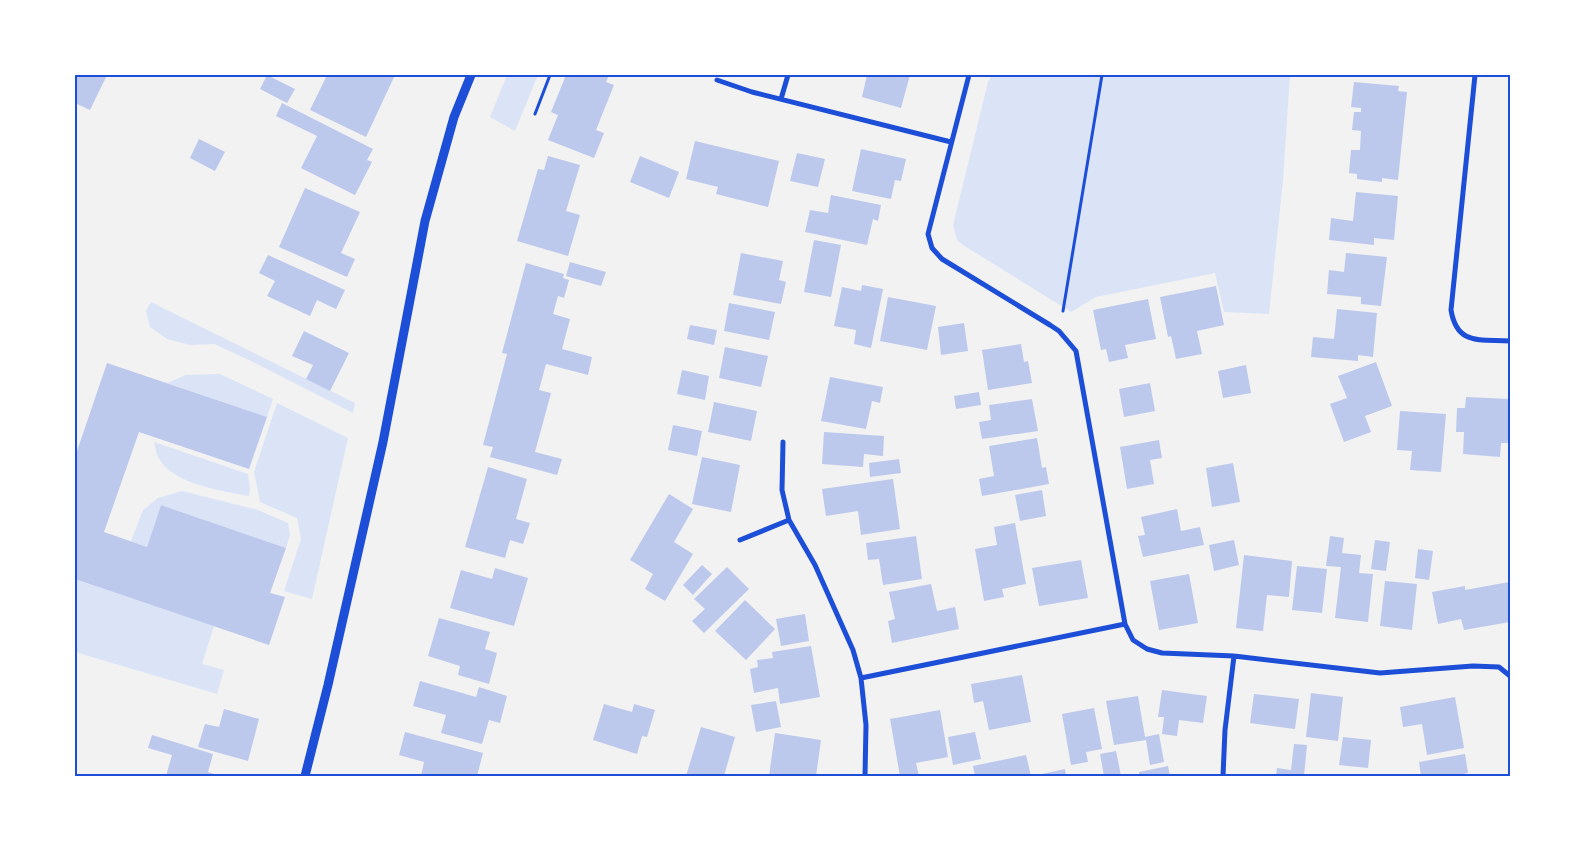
<svg xmlns="http://www.w3.org/2000/svg" width="1585" height="851" font-family="Roboto,sans-serif">
<style>
.green{fill:#dbe4f7}
.building{fill:#bdc9ec}
.lines{fill:none;stroke-linecap:round;stroke-linejoin:round}
.path{stroke:#1d4ed8;stroke-width:3}
.minor{stroke:#1d4ed8;stroke-width:5}
.tertiary{stroke:#1d4ed8;stroke-width:9}
.neatline{fill:none;stroke:#1d4ed8;stroke-width:2}
</style>
<rect width="100%" height="100%" fill="#f2f2f2"/>
<path class="green" d="M507,75H538L515,131L490,117Z
M992,75H1290L1283,181L1269,314L1224,312L1215,273L1096,297L1071,312L963,245L957,240L953,225L988,82Z
M151,302L355,403L353,413L249,360L214,344L190,345L167,339L150,327L146,311Z
M220,374L273,399L267,417L167,383L186,375Z
M277,403L348,438L312,599L284,591L301,539L297,518L260,502L254,472Z
M154,442L248,474L250,489L249,496C221,491 172,484 158,457C156,453 155,446 154,442Z
M182,491L258,510L288,523L290,535L286,548L161,505L147,547L131,541L143,510L158,498Z
M75,579L214,626L202,664L224,670L217,694L75,652Z"/>
<path class="building" d="M75,75H107L90,110L75,103Z
M267,75L295,89L287,103L260,89Z
M327,75H395L366,137L310,110Z
M566,75H609L606,82L614,85L596,130L604,133L594,158L548,140L558,115L551,112Z
M867,75H910L901,108L862,97Z
M1354,82L1399,86L1398,91L1407,92L1398,180L1382,178V182L1357,179V174L1349,173L1351,150H1360L1361,131L1352,130L1354,112H1361V108L1351,107Z
M282,103L373,149L367,160L372,162L355,195L301,168L317,136L276,116Z
M199,139L225,152L215,171L190,158Z
M695,141L779,161L768,207L716,194L718,187L686,179Z
M861,149L906,159L901,181L895,180L891,199L852,191Z
M797,153L825,159L818,187L790,181Z
M548,156L580,165L566,211L580,215L568,256L517,241L538,169L544,170Z
M640,156L679,172L669,198L630,182Z
M305,188L360,212L341,253L355,259L347,277L279,247Z
M1356,192L1398,196L1394,240L1374,238V245L1329,240L1331,218L1353,221Z
M831,195L881,205L878,221L873,219L867,245L805,232L810,210L828,213Z
M814,240L841,245L831,297L804,292Z
M741,253L783,261L779,280L786,282L781,304L733,295Z
M1346,253L1387,257L1381,306L1361,304V297L1327,294L1329,270L1344,272Z
M268,255L345,290L336,309L317,300L310,316L267,296L275,281L259,273Z
M570,262L606,272L601,286L566,276Z
M526,263L564,274L563,278L569,280L564,298L558,296L553,314L570,319L562,349L592,357L588,375L546,364L539,390L551,393L535,452L562,459L557,475L490,457L493,447L483,445L507,354L502,353Z
M862,285L883,289L871,348L854,344L856,330L834,326L842,287L861,291Z
M1216,286L1224,325L1197,331L1202,354L1176,359L1171,336L1168,337L1160,297Z
M888,297L936,306L927,350L880,341Z
M1148,299L1156,339L1125,345L1128,358L1109,362L1106,349L1101,350L1093,310Z
M729,303L775,312L769,340L724,331Z
M1337,309L1377,313L1373,357L1358,355V361L1311,357L1313,337L1334,339Z
M964,323L968,351L941,355L938,327Z
M690,325L717,330L714,345L687,339Z
M304,331L349,353L330,391L306,379L313,365L292,356Z
M1021,344L1024,362L1028,361L1032,383L988,390L982,350Z
M725,347L768,356L761,387L719,378Z
M1376,362L1392,406L1365,416L1371,432L1344,442L1330,404L1347,398L1338,376Z
M107,363L267,417L249,469L139,432L104,532L147,547L161,505L286,548L270,593L285,597L269,645L75,579V457Z
M1246,365L1251,393L1223,398L1218,371Z
M682,370L709,376L705,400L677,394Z
M830,377L883,387L880,403L872,401L866,429L821,421Z
M1150,383L1155,411L1124,417L1119,389Z
M979,392L981,405L956,409L954,396Z
M1466,397L1510,399V443H1501L1500,457L1463,454L1464,432H1456L1457,408H1465Z
M1032,399L1038,431L982,439L979,422L991,420L989,405Z
M714,402L757,411L751,441L708,432Z
M1400,411L1446,414L1441,472L1410,470L1412,451L1397,450Z
M673,425L702,431L697,456L668,450Z
M824,432L884,436L883,456L864,454L863,467L822,464Z
M1037,438L1042,468L1046,467L1049,484L982,496L979,479L994,476L989,446Z
M1159,440L1162,458L1150,460L1154,484L1127,489L1120,447Z
M702,457L740,465L731,512L692,504Z
M899,459L901,473L870,477L869,463Z
M1233,463L1240,502L1212,507L1206,468Z
M488,467L527,479L516,519L530,523L523,544L510,540L505,558L465,547Z
M893,479L900,529L861,535L858,511L826,516L822,489Z
M1042,490L1046,516L1020,521L1015,495Z
M669,494L693,509L674,542L693,554L665,601L645,589L653,574L630,560Z
M1177,509L1181,531L1200,527L1204,545L1143,557L1138,536L1145,535L1141,517Z
M1015,523L1026,584L1002,589L1004,597L984,601L975,549L997,545L994,527Z
M916,536L922,579L883,585L879,559L868,560L866,543Z
M1330,536L1344,538L1342,553L1361,555L1359,573L1373,574L1368,622L1335,618L1341,567L1326,566Z
M1234,540L1239,565L1214,571L1209,545Z
M1375,540L1390,542L1386,571L1371,569Z
M1418,549L1433,551L1429,580L1415,578Z
M1244,555L1292,561L1289,597L1267,595L1263,631L1236,628Z
M1081,560L1088,598L1039,606L1032,568Z
M702,565L712,574L693,595L683,585Z
M1297,566L1327,569L1322,613L1292,610Z
M727,567L749,589L704,633L692,621L705,609L694,599Z
M495,568L528,578L514,626L450,608L461,570L492,579Z
M1189,574L1198,623L1159,630L1150,581Z
M1385,581L1417,584L1412,630L1380,626Z
M1509,582L1510,622L1464,630L1461,619L1438,624L1432,592L1465,586V590Z
M931,584L937,611L955,607L959,629L892,643L888,621L895,619L889,592Z
M745,600L775,629L746,660L715,631Z
M805,614L809,641L781,646L776,619Z
M439,618L490,632L485,649L497,653L489,684L458,675L460,666L428,656Z
M811,646L820,697L780,704L778,688L754,693L750,669L758,667L757,660L773,658L772,652Z
M1022,675L1031,722L989,730L983,701L974,703L971,684Z
M420,681L476,697L479,687L507,696L500,723L489,720L482,744L441,733L446,715L413,706Z
M1162,690L1207,696L1203,723L1179,720L1177,736L1162,734L1164,717H1158Z
M1311,693L1343,697L1338,741L1306,737Z
M1254,694L1299,699L1295,729L1250,723Z
M1138,696L1145,737L1159,734L1164,762L1150,765L1146,740L1114,745L1106,701Z
M1455,697L1464,748L1427,755L1422,724L1403,727L1400,707Z
M776,701L781,727L756,732L751,705Z
M604,704L632,712L634,704L655,710L647,737L642,736L637,754L593,740Z
M1094,708L1102,749L1086,752L1088,762L1071,765L1062,714Z
M224,709L259,719L248,761L198,747L205,724L219,727Z
M940,710L948,757L916,763L919,776H900L890,719Z
M701,727L735,737L724,776H686Z
M405,732L483,753L477,776H421L424,762L399,755Z
M975,732L981,759L953,765L948,737Z
M775,733L821,740L816,776H769Z
M152,735L213,754L208,772L220,776H166L172,755L148,748Z
M1343,737L1371,740L1368,768L1339,765Z
M1294,744L1307,745L1304,776H1276L1277,768L1291,770Z
M1116,751L1121,776H1104L1100,754Z
M1465,754L1468,773L1463,774L1464,776H1421L1419,762Z
M1026,755L1031,776H975L973,766Z
M1168,766L1170,776H1139V772Z
M1065,769L1066,776H1037V775Z"/>
<g class="lines">
<path class="path" d="M535,114L550,75
M1063,311L1102,75"/>
<path class="minor" d="M969,75L928,234L932,248L942,259L1050,325L1059,331L1076,351L1125,624L1133,640L1147,649L1162,653L1234,656L1380,673L1473,666L1499,667L1510,676
M1475,75L1451,310C1457,346 1480,339 1510,341
M717,80L752,92L951,142
M781,99L788,75
M783,442L782,490L789,520L815,565L853,650L861,678L866,725L865,776
M740,540L789,520
M861,678L1125,624
M1223,776L1225,730L1234,656"/>
<path class="tertiary" d="M305,776L328,685L383,442L425,221L454,117L471,75"/>
</g>
<rect width="1585" height="851" fill="none" stroke="#ffffff" stroke-width="152"/>
<rect x="76" y="76" width="1433" height="699" class="neatline"/>
</svg>
